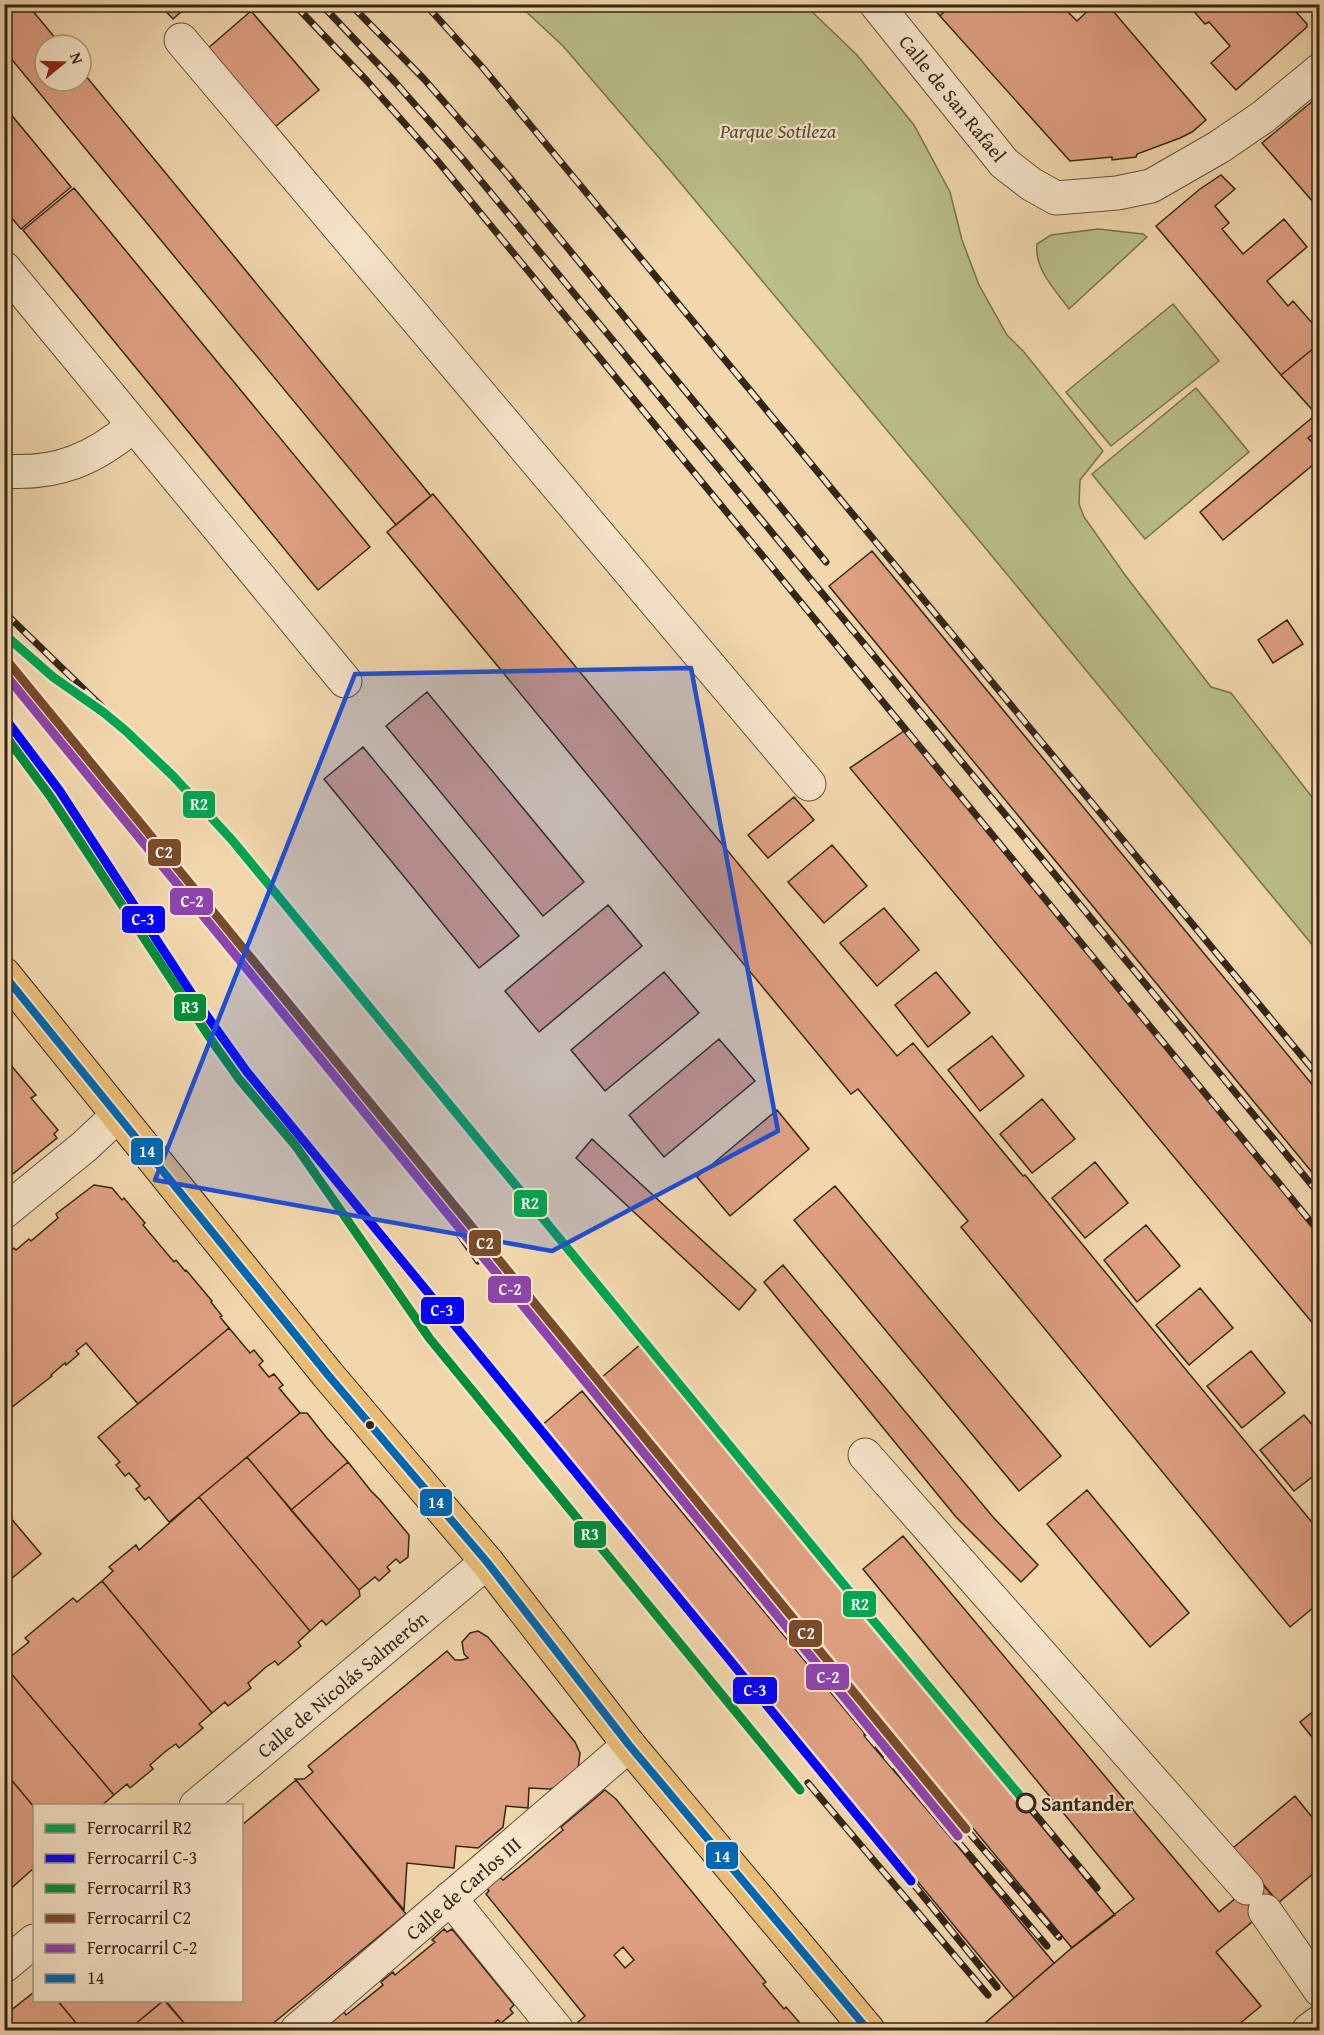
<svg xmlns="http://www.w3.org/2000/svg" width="1324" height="2035" font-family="'Gentium Book Plus',serif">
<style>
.green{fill:#babe8a;stroke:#767250;stroke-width:1.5}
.building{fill:#dfa082;stroke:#332617;stroke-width:1.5;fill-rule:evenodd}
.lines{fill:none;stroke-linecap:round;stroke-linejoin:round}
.minor-casing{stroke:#63523c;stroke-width:35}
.major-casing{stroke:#332617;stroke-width:35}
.minor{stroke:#f7e5ca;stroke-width:33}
.major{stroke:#e9bc76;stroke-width:33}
.rail-casing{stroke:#332617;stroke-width:7}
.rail{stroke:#f7e5ca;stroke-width:4.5;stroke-dasharray:14;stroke-linecap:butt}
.bus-1-casing{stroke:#f7e5ca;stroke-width:12}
.bus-1{stroke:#0067b1;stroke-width:8}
.rail-1-casing{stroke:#f7e5ca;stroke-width:14}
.rail-2-casing{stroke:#f7e5ca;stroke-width:14}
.rail-3-casing{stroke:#f7e5ca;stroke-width:14}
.rail-4-casing{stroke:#f7e5ca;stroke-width:14}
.rail-5-casing{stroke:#f7e5ca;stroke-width:14}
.rail-1{stroke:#00a651;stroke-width:9}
.rail-2{stroke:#00f;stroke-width:9}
.rail-3{stroke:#028d38;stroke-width:9}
.rail-4{stroke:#7a4b2a;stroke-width:9}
.rail-5{stroke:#8e44ad;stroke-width:9}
.marked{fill:#1d4ed8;fill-opacity:0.2;stroke:#1d4ed8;stroke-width:4.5;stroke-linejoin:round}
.bus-dot{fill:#332617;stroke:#f7e5ca;stroke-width:2}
.stop-dot{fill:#f7e5ca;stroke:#332617;stroke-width:3}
.labels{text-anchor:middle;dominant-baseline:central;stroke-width:4.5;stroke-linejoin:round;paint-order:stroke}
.street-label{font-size:20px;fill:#332617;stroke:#f7e5ca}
.park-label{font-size:20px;font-style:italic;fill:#554c34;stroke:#f7e5ca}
.stop-label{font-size:20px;font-weight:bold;fill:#332617;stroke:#f7e5ca;text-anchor:start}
.line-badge{stroke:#f7e5ca;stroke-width:2}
.badge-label{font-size:16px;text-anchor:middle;font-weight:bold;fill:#fff}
</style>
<rect width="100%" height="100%" fill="#f2d7ad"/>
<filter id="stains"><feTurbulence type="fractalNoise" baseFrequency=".00333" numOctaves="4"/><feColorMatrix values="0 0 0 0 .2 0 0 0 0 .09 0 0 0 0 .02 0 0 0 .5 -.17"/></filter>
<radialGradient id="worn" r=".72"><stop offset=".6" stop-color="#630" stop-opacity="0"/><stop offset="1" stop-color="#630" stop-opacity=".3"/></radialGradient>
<path class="green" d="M519,5H805L857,55L914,125L950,192L962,240L979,285L1007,335L1024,352L1103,451L1080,480L1079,504L1084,517L1125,575L1211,687L1231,693L1319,806V953L982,544L673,174L563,46Z
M1098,229L1143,234L1147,237L1069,309C1056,291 1034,269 1037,244L1051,235Z
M1173,304L1219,361L1111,446L1066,392Z
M1196,388L1249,452L1145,539L1092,474Z"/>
<path class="building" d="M4,4H27L61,45H45V81H81V70L431,496L396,525L4,50Z
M159,4H190L173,19Z
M930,4H952L940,16Z
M952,4H1055L1058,8L1061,5L1077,21L1095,4H1107L1206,120L1192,132L1180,138L1137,154L1136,157L1112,160V157L1070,161L940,16Z
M1192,4H1289L1307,24V27L1236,90L1211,63L1230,46L1209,22L1205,24L1190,7Z
M251,11L319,90L275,127L207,49Z
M1320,95V210L1262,143Z
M4,106L71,187L21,229L4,209Z
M1221,175L1235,189L1215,206L1229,223L1222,229L1243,254L1284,219L1307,247L1267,281L1288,306L1293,301L1320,332V343L1281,375L1156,226L1200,189Z
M74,188L370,547L318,590L23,230Z
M1320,343V411L1316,414L1281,375Z
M1320,411V428L1308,438L1320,450V459L1223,540L1200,512Z
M1320,428V450L1308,438Z
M433,494L897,1056L913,1043L1023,1176L1025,1175L1320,1532V1602L1290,1627L961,1227L968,1221L858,1089L851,1094L387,532Z
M872,551L1320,1094V1182L829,586Z
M1287,620L1303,644L1273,663L1258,640Z
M427,692L584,882L543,916L386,726Z
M904,731L1320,1235V1332L850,768Z
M363,747L519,936L479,968L324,779Z
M794,797L814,820L768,858L748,835Z
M832,845L867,886L824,923L788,882Z
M608,905L642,946L539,1032L505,991Z
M884,908L919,950L877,986L840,943Z
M664,972L699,1013L605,1091L571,1050Z
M936,972L970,1013L928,1047L895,1005Z
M992,1036L1024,1076L980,1111L948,1070Z
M719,1039L755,1081L664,1157L629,1115Z
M4,1057L36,1095L31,1098L58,1130L54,1134L57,1138L4,1181Z
M1042,1099L1075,1139L1032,1173L1000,1134Z
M777,1110L809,1149L730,1216L697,1177Z
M592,1139L756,1290L739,1310L576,1158Z
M1095,1162L1128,1203L1085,1238L1052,1198Z
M94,1185L112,1188L122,1200L124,1198L145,1223L143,1225L174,1262L176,1260L185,1271L186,1270L212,1301L211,1302L222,1316L220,1317L229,1328L138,1404L86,1343L76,1351L79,1354L66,1365L65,1363L51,1375L52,1376L11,1408L12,1410L4,1416V1257L14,1248L16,1250L29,1239L31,1241L58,1218L56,1214Z
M835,1186L1061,1456L1019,1491L794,1220Z
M1146,1225L1180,1266L1137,1302L1104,1260Z
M783,1265L993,1517L1038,1565L1021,1582L956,1517L764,1282Z
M1200,1288L1233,1328L1189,1365L1156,1325Z
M229,1328L250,1353L254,1350L263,1361L259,1365L269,1377L274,1374L283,1385L279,1388L300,1413L169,1522L149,1497L145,1500L136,1489L140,1486L129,1473L125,1476L116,1465L120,1462L98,1437Z
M642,1343L1115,1915L1072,1948L601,1378Z
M1251,1351L1285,1393L1242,1428L1207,1386Z
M582,1391L1054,1963L1014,1998L541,1426Z
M300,1413H307L326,1437L348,1462L291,1510L247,1457Z
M1304,1415L1320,1434V1471L1294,1491L1260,1450Z
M247,1457L359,1590L360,1596L326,1625L322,1620L310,1631L199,1497Z
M348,1462L371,1491L380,1500L409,1535L408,1557L400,1563L396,1559L387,1567L390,1571L379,1581L375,1577L359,1590L291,1510Z
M1087,1490L1189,1613L1150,1647L1047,1524Z
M199,1497L310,1631L298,1642L301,1646L278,1665L275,1661L266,1667L248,1683L251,1688L228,1706L225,1702L212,1713L102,1581L113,1571L109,1567L136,1545L139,1550Z
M4,1510L41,1554L4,1585Z
M903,1536L1219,1912L1259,1879L1277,1901L1216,1952L1261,2006L1232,2030H977L1075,1945L1134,1899L863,1569Z
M102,1581L212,1713L199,1724L203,1728L179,1748L176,1744L166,1751L150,1765L153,1769L130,1788L127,1784L114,1795L4,1665V1662L29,1642L25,1638L73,1598L77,1602Z
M478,1631L488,1637L575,1742L580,1753L578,1769L564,1785L550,1789L529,1788L528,1808L506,1806L503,1827L478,1848L456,1846L454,1868L407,1863L404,1910L295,1779H304L313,1772L308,1766L447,1651L455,1660H462L468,1658L464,1654L462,1642L470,1633Z
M4,1665L114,1795L101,1806H34V1807L4,1771Z
M1320,1706V1747L1300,1722Z
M4,1771L34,1807V1868L8,1891L4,1887Z
M296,1780L406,1914L265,2030H190L165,2000H242V1825Z
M605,1790L616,1799L766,1982L763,1984L784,2009L786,2007L806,2030H584L578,2022L585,2016L486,1894L489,1891L487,1888L499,1877L503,1880L517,1869L563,1830L561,1827ZM623,1947L634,1960L625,1968L614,1955Z
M1295,1796L1320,1827V1868L1278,1903L1233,1848Z
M444,1929L447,1932L452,1929L514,2005L510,2009L513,2013L501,2023L498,2020L485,2030H330L329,2029L334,2025L332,2022L344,2012L346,2015L383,1985L381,1982L393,1972L395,1975L435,1942L432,1940Z
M34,1992V2000H57L82,2030H4L6,2019L4,2016Z
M57,2000H164L128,2030H82Z
M164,2000L190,2030H128L156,2007Z"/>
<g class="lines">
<g class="minor-casing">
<path id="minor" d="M876,4L1004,163L1031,184L1056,198L1117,193L1151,186L1219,147L1263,117L1320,70
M181,40L809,784
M4,268L345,681
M4,471C57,475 94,459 133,426
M4,1212L85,1146L118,1115
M865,1455L1247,1888
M196,1806L487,1562
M450,1898L557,2030
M1265,1911L1320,1990
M4,1966L34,1941
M297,2030L629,1745
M1309,2030L1320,2022"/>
</g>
<g class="major-casing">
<path id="major" d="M4,974L328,1375L487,1562L629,1745L868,2030"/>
</g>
<use href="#minor" class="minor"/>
<use href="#major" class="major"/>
<g class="rail-casing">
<path id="rail" d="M294,4L367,81L436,159L1320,1233
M321,4L395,82L462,158L1320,1195
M350,4L424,79L506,173L826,562
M425,4L483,68L1320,1078
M4,612L155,758
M345,1070C392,1132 433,1198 478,1261
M867,1735L1047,1946
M808,1783L988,1995
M1026,1803L1097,1888
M966,1829L1059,1937
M911,1881L997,1987"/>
</g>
<use href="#rail" class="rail"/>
<g class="bus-1-casing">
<path id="bus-1" d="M4,975L328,1375L487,1562L629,1745L868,2030"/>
</g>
<use href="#bus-1" class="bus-1"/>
<g class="rail-1-casing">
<path id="rail-1" d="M4,634L53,677L103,712L126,731L173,776L232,840L872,1619L1026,1803"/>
</g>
<g class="rail-2-casing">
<path id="rail-2" d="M4,717L59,790L197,1002L247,1072L911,1881"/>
</g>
<g class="rail-3-casing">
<path id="rail-3" d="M4,734L50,796L214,1044L239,1079L295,1145L430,1339L800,1790"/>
</g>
<g class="rail-4-casing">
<path id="rail-4" d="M4,657L966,1829"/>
</g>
<g class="rail-5-casing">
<path id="rail-5" d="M4,673L958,1836"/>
</g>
<use href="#rail-1" class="rail-1"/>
<use href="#rail-2" class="rail-2"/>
<use href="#rail-3" class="rail-3"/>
<use href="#rail-4" class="rail-4"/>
<use href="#rail-5" class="rail-5"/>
</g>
<path class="marked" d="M691,668L778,1131L552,1251L155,1180L355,674Z"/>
<circle class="bus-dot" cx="370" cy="1425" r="5"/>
<circle class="stop-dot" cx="1026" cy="1803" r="9"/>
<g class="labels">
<g class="street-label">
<text transform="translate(953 98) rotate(51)">Calle de San Rafael</text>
<text transform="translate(342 1684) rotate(-40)">Calle de Nicolás Salmerón</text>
<text transform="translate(463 1888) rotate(-41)">Calle de Carlos III</text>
</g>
<g class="park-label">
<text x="778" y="130">Parque Sotileza</text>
</g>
<g class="stop-label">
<text x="1041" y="1803">Santander</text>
</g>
</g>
<g class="line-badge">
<rect x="182" y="790" width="34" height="29" rx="6" fill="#00a651"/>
<rect x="147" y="838" width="35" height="29" rx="6" fill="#7a4b2a"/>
<rect x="169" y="887" width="45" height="29" rx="6" fill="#8e44ad"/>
<rect x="121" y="905" width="45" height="29" rx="6" fill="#00f"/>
<rect x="173" y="993" width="34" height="29" rx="6" fill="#028d38"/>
<rect x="130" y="1137" width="34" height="29" rx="6" fill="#0067b1"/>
<rect x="513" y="1189" width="35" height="29" rx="6" fill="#00a651"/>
<rect x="468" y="1229" width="34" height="28" rx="6" fill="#7a4b2a"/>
<rect x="487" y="1275" width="45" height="29" rx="6" fill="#8e44ad"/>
<rect x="420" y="1296" width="45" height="29" rx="6" fill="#00f"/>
<rect x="419" y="1488" width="34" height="29" rx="6" fill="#0067b1"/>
<rect x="573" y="1520" width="34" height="29" rx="6" fill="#028d38"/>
<rect x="842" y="1590" width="35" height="28" rx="6" fill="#00a651"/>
<rect x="788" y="1619" width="35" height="29" rx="6" fill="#7a4b2a"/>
<rect x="805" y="1663" width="45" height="28" rx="6" fill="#8e44ad"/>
<rect x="732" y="1676" width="46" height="29" rx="6" fill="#00f"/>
<rect x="705" y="1841" width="34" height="29" rx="6" fill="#0067b1"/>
</g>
<g class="badge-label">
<text x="199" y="810">R2</text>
<text x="164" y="858">C2</text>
<text x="192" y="907">C-2</text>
<text x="143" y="925">C-3</text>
<text x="190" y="1013">R3</text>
<text x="147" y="1157">14</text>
<text x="530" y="1209">R2</text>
<text x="485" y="1249">C2</text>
<text x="510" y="1295">C-2</text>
<text x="442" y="1316">C-3</text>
<text x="436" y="1508">14</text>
<text x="590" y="1540">R3</text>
<text x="860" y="1610">R2</text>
<text x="806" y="1639">C2</text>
<text x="828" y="1683">C-2</text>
<text x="755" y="1696">C-3</text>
<text x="722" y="1862">14</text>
</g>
<rect width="1324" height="2035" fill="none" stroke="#f2d7ad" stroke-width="24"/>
<rect x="6" y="6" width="1312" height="2023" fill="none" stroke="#332617" stroke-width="3"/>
<rect x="12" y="12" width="1300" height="2011" fill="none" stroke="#332617" stroke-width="1.5"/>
<rect x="33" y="1804" width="210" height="198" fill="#f7e5ca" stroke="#a99982" stroke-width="1.5"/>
<rect x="45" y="1824" width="30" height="9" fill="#00a651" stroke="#a99982" stroke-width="1.5"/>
<text x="87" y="1834" font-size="18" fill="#332617">Ferrocarril R2</text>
<rect x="45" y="1854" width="30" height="9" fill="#0000ff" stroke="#a99982" stroke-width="1.5"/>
<text x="87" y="1864" font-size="18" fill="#332617">Ferrocarril C-3</text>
<rect x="45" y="1884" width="30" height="9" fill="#028d38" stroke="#a99982" stroke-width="1.5"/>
<text x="87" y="1894" font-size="18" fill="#332617">Ferrocarril R3</text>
<rect x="45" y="1914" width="30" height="9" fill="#7a4b2a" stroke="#a99982" stroke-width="1.5"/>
<text x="87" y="1924" font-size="18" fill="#332617">Ferrocarril C2</text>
<rect x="45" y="1944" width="30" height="9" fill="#8e44ad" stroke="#a99982" stroke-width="1.5"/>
<text x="87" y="1954" font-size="18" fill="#332617">Ferrocarril C-2</text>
<rect x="45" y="1974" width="30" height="9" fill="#0067b1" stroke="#a99982" stroke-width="1.5"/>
<text x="87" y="1984" font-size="18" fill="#332617">14</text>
<g transform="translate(63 63) rotate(71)"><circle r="28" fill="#f7e5ca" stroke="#a99982" stroke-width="1.5"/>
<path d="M0-4.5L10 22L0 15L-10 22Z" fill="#8f2418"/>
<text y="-9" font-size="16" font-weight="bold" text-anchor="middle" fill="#332617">N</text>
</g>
<rect width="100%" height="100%" filter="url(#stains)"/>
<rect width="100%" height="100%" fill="url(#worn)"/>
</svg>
